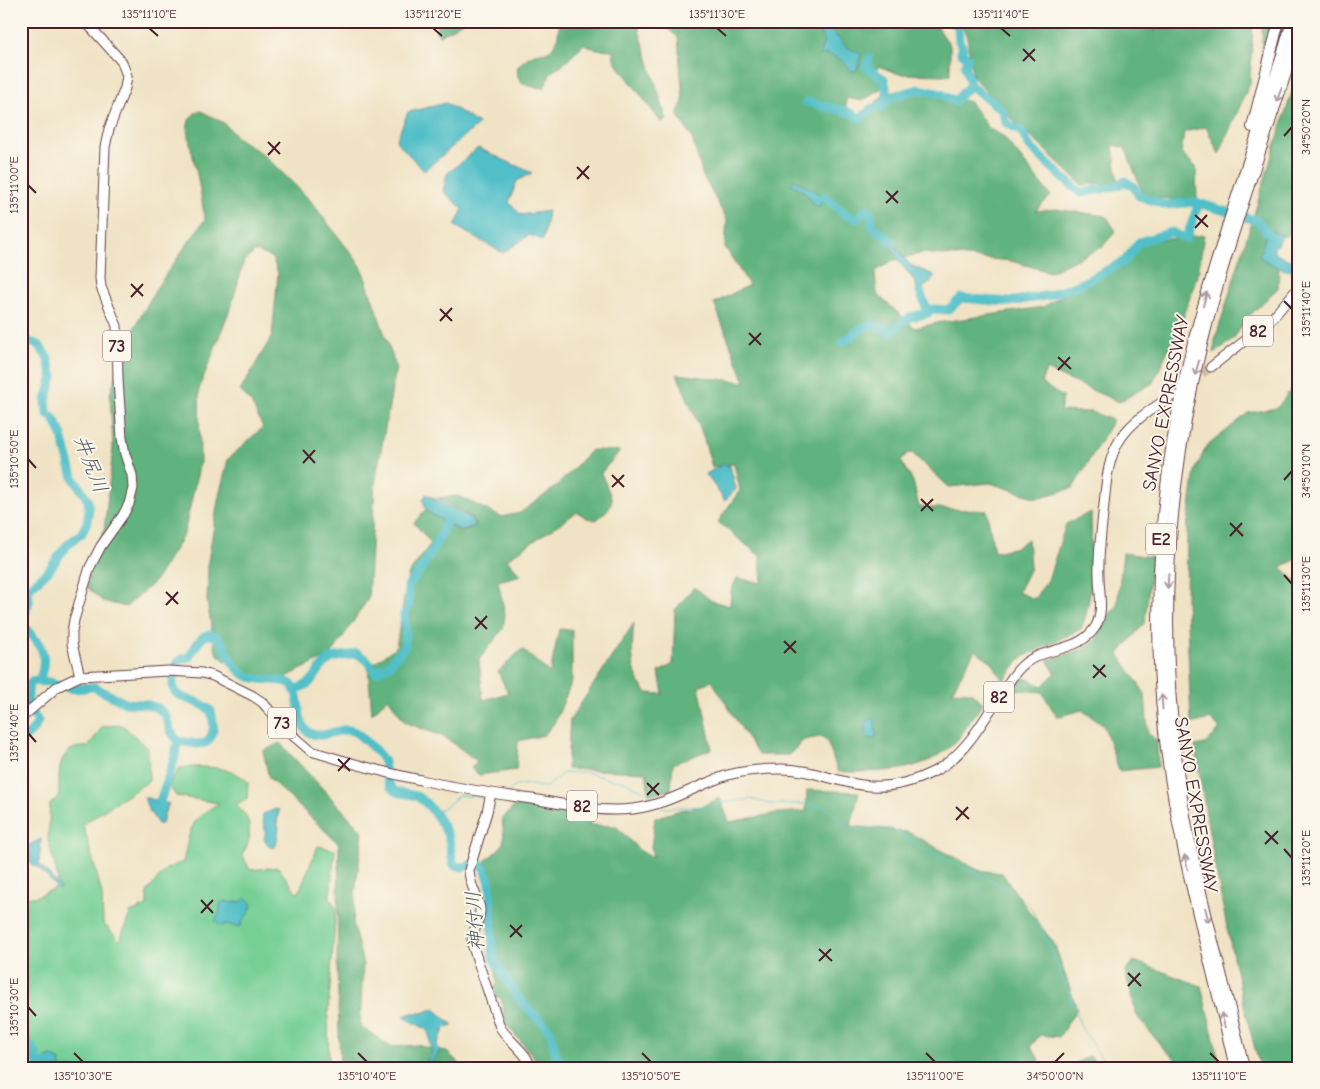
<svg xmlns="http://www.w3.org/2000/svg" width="1320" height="1089" font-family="'Comic Neue','Klee One',sans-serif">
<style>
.green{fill:#76cf95;stroke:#607760}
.forest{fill:#60b27e;stroke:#556854}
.water{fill:#51bfc8;stroke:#4e6f7a}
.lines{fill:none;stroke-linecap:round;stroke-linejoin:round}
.stream{stroke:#51bfc8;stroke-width:1}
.river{stroke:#51bfc8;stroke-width:9}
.major-tunnel{stroke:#cfbca6;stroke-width:9;stroke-dasharray:9 4.5;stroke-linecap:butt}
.major-casing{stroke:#633c42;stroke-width:11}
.highway-casing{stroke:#633c42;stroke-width:12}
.major{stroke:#fff;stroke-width:9}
.highway{stroke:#fff;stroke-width:10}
.oneway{stroke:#ae9aa0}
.ticks{fill:none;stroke:#4a1f2b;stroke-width:2}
.labels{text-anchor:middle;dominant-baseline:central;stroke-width:4;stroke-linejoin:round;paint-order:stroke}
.shield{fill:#fbf7ec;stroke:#7f6065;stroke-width:1}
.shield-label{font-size:18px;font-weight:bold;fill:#4a1f2b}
.street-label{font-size:19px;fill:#4a1f2b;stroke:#fbf7ec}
.water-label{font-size:20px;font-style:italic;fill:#4c5762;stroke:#fbf7ec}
.neatline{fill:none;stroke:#4a1f2b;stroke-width:2}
.ticks-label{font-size:12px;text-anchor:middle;fill:#4a1f2b}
</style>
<rect width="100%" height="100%" fill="#fbf7ec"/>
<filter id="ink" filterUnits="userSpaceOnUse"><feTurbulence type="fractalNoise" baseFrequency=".02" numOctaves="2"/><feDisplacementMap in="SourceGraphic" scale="10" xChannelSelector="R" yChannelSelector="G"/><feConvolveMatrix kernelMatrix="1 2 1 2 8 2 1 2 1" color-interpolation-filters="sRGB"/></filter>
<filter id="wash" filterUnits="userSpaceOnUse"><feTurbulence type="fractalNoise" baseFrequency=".0096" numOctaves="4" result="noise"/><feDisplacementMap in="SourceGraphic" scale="20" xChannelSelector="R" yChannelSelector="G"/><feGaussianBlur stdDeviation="1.12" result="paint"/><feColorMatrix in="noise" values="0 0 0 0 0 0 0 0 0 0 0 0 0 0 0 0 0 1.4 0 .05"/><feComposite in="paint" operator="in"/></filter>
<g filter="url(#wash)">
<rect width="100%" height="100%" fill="#f0e3c5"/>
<path class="green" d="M122,725L148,748L149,781L83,824L102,894L103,923L120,941L130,913L147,906V892L166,869L183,862C191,828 188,822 219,803L176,796L169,786L179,768C201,766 231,765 248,782L247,800L237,803C238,810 243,811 246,816C252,829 250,844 242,854L250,870L278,867L298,894L318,846L335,850L330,897L336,909L328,1013L329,1068H21V894L23,896L35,897L56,888L58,878L48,840L50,804L59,797C59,774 56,744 88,747L103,726Z"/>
<path class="forest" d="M435,21H463L454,28L439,35L436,32L437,24Z
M562,21H640L639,30L667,120L661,122L614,60L613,50L595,49L584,44L562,66L551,72L544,88C530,87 514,85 518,66C522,62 529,56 535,54C543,52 549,54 555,44C560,37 556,29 562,21Z
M680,21H933L950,45V75L899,74L878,66L876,73L883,87L863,101L846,98V109L863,115L887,91L935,93L970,102L989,129L1003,136L1051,196L1035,211L1056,209L1106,216L1116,231L1102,247L1050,272L1011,261L923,253L891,261L875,272L877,294L915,328L942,322L1043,307L1116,265L1135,243L1204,235L1198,273L1181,324L1167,352L1153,383L1119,402L1046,370L1041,383L1063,397L1060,411L1091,412L1113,420L1073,488L1037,498L990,483L949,487L912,453L906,454L901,462L913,481L919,507L987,511L994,552L1017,547L1028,539L1030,568L1018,592L1034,599L1048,580L1066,524L1091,512C1091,551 1096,593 1081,629L1021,658L1003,682L993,663L975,650L952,691L971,692L983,703C974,715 962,737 951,746C920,774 877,772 838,772L827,741L820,737L804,740L789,755H758L712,681L699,686L712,749L673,764L671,790L649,794L646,772L567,769L570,720L634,623C632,649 629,672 647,693L663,694L659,672L673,664L675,610L694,587L712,601L730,606L731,591L737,578L762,583L760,556L718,522L740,490L734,464L712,467L702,433L677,374L745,382L714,303L749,285L725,247L727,220L703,176L692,138L677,114L683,102L678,37L663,25Z
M960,21H1150L1155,32L1158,21H1253L1250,83L1219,154L1206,127L1184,132L1181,153L1196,167L1197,202L1144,196L1125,148L1113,145L1118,182L1082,185L1009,116L973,77L967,37Z
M1262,21H1272L1262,65Z
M1299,69V138L1297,140L1299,141V235L1283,236L1271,231L1273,264L1279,268L1278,288L1246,319L1233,340L1214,353L1215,340Z
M201,111L224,123L238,138L264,155L309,199L361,266L396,367L375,484L368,599L331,655L282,679L246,678L216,653L207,602L208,561L218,500L228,459L263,427L250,401L240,391L272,336L278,273L272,258L256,251L244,261L232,304L199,389L200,462L184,534L155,581L126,607L102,601L87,587L91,557L104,531L113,448L110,395L124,346L159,284L205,219L198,179L187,130L189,120L195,113Z
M1299,379V558L1281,567L1299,584V650L1295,661L1299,658V1068H1260C1231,962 1212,854 1195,746L1205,744L1220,729L1210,719L1191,724L1186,600L1187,529L1195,471L1206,447L1248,413L1277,408Z
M591,450L620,451L601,473L612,499C612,508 603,515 596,520L587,518L577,512L507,559L521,575L498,581L505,615L503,629L479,660L483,700L508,693L498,672L522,649L550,673L559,629L572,630V681L555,722L544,735L518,741L516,770L479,775L471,768L477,761L446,738L405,722L388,698L372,714L368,667L396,647L408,575L431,543L414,523L425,510L461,532L476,526L471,517L438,498L458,496L501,517L520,513L558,485Z
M1123,553L1152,557L1145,622L1119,654L1145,694L1148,733L1157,741L1158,767L1119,771L1104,726L1082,710L1057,717L1042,692L1012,689L1016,679L1021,676L1042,686L1055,673L1047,660L1086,648L1097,638L1106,618L1117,606Z
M280,743L363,832L356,885L353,924L363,964L360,1026L391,1047L417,1045L447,1052L464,1068H340L337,966L339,844L269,778L263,751Z
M807,790L859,792L851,826L908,832L978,870L1002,873L1028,910L1054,943L1077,1009L1059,1037L1040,1035L1031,1046L1040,1061L1035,1068H640L622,1062V1068H543L506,1024L501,997H493L491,991L497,984L485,861C506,843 505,847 502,819L519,801L591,809L590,825L616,826L639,850L653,858L651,847L655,818L680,810L700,807L720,798L729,822L778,813L806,811Z
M1134,961L1201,986L1221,1068H1186L1163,1048L1137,1016L1125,971Z
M1089,1056L1103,1068H1067Z"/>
<path class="water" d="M814,21H819C824,27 830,30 835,35C840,38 842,44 847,47C852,51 857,50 861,54L857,70L851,71C845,59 831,53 819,55L824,42L819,28Z
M446,103L479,124L424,171L396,141L408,112Z
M478,148L532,173L517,181L509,202L521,215L548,211L543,240L529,235L503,253L455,226L463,209L443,191L447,174Z
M793,180L804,185L825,197L819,206H814C810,196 801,188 791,184Z
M1271,231L1283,236L1273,250L1278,255L1299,264V273L1279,268L1259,257L1267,232Z
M892,242L910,265L934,275V278L920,291L917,290C915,278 908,274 902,265C897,258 893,250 889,243Z
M723,464L730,466L736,489L725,501L706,474Z
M426,494L471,518L475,526L461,531L426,511L423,500Z
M872,718L875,720L876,734L875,739L866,738V723Z
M144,797L169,804L164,814L162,824H158L148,809Z
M276,809L279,810L277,823L279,828L276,846L271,848L264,839C268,830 261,822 263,814Z
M41,839L39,864L61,888L59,890L38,867L33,866L21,852V849Z
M246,898C260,908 243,914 241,926L235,927L228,924L221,926L215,921L220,912V904L225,901L233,903L236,901L241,902Z
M433,1008L453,1025L445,1028L437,1045L440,1051L427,1068H424L432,1052C429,1045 431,1038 428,1032C423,1025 412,1024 404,1016C416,1009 419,1018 433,1008Z
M51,1056L60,1061L61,1068H42L46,1058Z"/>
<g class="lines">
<path class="stream" d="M509,792C518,779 534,787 547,787L563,773L585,772L613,780L624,781L650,794L655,800
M494,802L504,799
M660,807L665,808L701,806L750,799L770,804H810L823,807L833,813L843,824L854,829L862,830L875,827L892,829L932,854L987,878L1016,893L1032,909L1070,995L1081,1027L1108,1068
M433,813L448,805L459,795L479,797L485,800"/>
<path class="river" d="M947,21L958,25L959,41L963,48L961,52L968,58L965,65L970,85
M869,58L866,67L884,79L887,93L890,97
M806,102L848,112L861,118L872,108L883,106L890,97L919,89L941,94L955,101L970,85L1002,110L1006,123L1021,131L1030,147L1063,178L1081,193L1116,186L1125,181L1134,187L1139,196L1166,205L1195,202L1258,221L1267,232
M825,197L845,214L857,219L867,209L871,213L872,226L892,242
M920,291L928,313
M21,339L39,345L47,357L53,377L46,400L47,413L54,419L61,433L73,477L88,500L89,509L87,522L82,533L67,545L49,570L27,590C28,593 30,598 29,602C28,608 23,614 24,621C24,627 29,633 34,638C47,652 45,664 39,682
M843,342C863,328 866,318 890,332L910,317L925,314L932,309L948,310L961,298L1009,302L1050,295L1078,285L1125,261L1139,242L1172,232L1186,239L1199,203
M294,690C320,682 313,671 329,660C336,655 347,657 356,653L367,660L376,672L388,666L405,646L406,635L404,615L409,604L408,586L424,565L439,538L446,522
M21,741C28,734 35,731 38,721L27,705L29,684L32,681L50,682L73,689L94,687L125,703L145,704L158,708L165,715L171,732L178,741L197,744L206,743C216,734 214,723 211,711C199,699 186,702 176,693C170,687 174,669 178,662C181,659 184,658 189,657C194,651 199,636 208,635C222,634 224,649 230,658C233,664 239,671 245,675C258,683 285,677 292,685C303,699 294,724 310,733C324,741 341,724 355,732C361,736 382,755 384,762C386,769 385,780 391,787C397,796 409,792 418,797C430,804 445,826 449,839C451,848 451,857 454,865L463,867L479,863L485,870L490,883L493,955L497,965L521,1002L550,1030L556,1055L565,1068
M160,801L174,760L178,741
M21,1032L37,1055V1060L42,1065"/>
</g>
</g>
<g filter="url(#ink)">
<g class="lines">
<path class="major-tunnel" d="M1191,381L1211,367"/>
<g class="major-casing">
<path id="major" d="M1211,367L1269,322L1299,287
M80,676L72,644V632L74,620L90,567L101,546L123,515L129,504L133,488L132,475L125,454L122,438L118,380L117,326L101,287L100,278L105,147L109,129L125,88L127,76L122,62L85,21
M21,718L57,687L80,676L168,671L202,673L213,676L253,696L262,702L289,732L311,751C347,762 384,773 421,780C459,789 499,794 538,800C569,805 602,813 633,809C667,805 697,785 728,775C745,770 762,769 779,769C808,768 833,781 862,785C886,789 911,783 933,772C965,756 983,721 1002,692C1009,683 1014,672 1023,665C1044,646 1080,653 1096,626C1104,611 1099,592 1099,576C1098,555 1101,534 1103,514C1106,488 1106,460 1121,438C1134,419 1155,407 1173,395
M491,793L487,812L469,870C469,885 478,895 480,909C481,921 471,931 472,944L500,1027C507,1040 530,1054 530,1068"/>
</g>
<g class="highway-casing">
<path id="highway" d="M1252,127L1279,21
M1235,1068C1210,955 1176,845 1164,731C1150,599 1161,463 1195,335C1223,229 1262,127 1292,21
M1244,1068C1222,969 1191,872 1178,771C1161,642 1166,511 1193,384C1218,264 1263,149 1299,32"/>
</g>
<use href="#major" class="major"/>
<use href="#highway" class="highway"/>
</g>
<defs><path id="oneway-shaft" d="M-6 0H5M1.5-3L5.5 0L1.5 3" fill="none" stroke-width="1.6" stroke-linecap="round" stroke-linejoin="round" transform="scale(1.25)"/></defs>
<g class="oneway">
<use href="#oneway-shaft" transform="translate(1279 95) rotate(108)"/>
<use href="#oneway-shaft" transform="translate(1205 299) rotate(-74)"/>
<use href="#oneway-shaft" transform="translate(1197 368) rotate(105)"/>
<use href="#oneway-shaft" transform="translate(1168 581) rotate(93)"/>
<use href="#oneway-shaft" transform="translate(1162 702) rotate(-94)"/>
<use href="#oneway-shaft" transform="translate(1186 862) rotate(-103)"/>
<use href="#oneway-shaft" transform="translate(1207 915) rotate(76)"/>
<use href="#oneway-shaft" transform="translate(1223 1020) rotate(-104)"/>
</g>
</g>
<path class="ticks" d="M149,28L158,36M433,28L442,36M717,28L726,36M1001,28L1010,36M1023,49L1035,61M1023,61L1035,49M1284,136L1292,127M268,142L280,154M268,155L280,142M577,167L589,179M577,179L589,166M28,185L36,193M886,191L898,203M886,203L898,191M1195,215L1208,227M1195,228L1207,215M131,284L143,296M131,297L143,284M1284,301L1292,309M440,309L452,321M440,321L452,308M749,333L761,345M749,345L761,333M1058,357L1071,369M1058,370L1070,357M303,450L315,463M28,459L36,468M303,463L315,450M612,475L624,487M1284,480L1292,471M612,487L624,475M921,499L933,511M921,511L933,499M1230,523L1243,536M1230,536L1242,523M1284,575L1292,584M166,592L178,604M166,605L178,592M475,617L487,629M475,629L487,616M784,641L796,653M784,653L796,641M1093,665L1106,677M1093,678L1105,665M28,733L36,742M338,759L350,771M338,771L350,758M647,783L659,795M647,795L659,783M956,807L969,819M956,820L968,807M1265,831L1278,844M1265,844L1278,831M1284,849L1292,858M201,900L213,913M201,913L213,900M510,925L522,937M510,937L522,925M819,949L832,961M819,961L831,949M1128,973L1141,986M1128,986L1140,973M28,1007L36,1016M74,1053L83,1062M358,1053L367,1062M642,1053L651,1062M926,1053L935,1062M1210,1053L1219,1062M1055,1062L1064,1053"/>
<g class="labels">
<g class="shield">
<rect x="1243" y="315.5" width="30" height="31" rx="4"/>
<rect x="103" y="330.5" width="28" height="31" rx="4"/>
<rect x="1146" y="523.5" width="30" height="31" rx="4"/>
<rect x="984" y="681.5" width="30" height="31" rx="4"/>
<rect x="268" y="707.5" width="28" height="31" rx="4"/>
<rect x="567" y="790.5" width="30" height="31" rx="4"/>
</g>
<g class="shield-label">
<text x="1258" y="331">82</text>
<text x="117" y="346">73</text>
<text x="1161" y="539">E2</text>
<text x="999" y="697">82</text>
<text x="282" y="723">73</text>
<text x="582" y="806">82</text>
</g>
<g class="street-label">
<text transform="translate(1166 403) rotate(-79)">SANYO EXPRESSWAY</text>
<text transform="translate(1196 805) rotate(80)">SANYO EXPRESSWAY</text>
</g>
<g class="water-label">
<text transform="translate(91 464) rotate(69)">井尻川</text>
<text transform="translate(475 921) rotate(-94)">神付川</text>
</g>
</g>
<rect width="1320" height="1089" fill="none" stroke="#fbf7ec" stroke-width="55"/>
<rect x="28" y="28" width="1264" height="1034" class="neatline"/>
<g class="ticks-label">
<text x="149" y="18">135°11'10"E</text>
<text x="433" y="18">135°11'20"E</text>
<text x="717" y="18">135°11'30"E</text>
<text x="1001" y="18">135°11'40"E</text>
<text transform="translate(1306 127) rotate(-90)" y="4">34°50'20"N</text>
<text transform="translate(14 185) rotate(-90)" y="4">135°11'00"E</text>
<text transform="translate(1306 309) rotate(-90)" y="4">135°11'40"E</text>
<text transform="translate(14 459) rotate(-90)" y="4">135°10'50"E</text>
<text transform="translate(1306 471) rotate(-90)" y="4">34°50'10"N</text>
<text transform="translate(1306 584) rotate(-90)" y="4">135°11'30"E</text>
<text transform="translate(14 733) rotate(-90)" y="4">135°10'40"E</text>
<text transform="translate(1306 858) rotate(-90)" y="4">135°11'20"E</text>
<text transform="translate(14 1007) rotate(-90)" y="4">135°10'30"E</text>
<text x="83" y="1080">135°10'30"E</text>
<text x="367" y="1080">135°10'40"E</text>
<text x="651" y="1080">135°10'50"E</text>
<text x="935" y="1080">135°11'00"E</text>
<text x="1055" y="1080">34°50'00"N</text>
<text x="1219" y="1080">135°11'10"E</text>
</g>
</svg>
